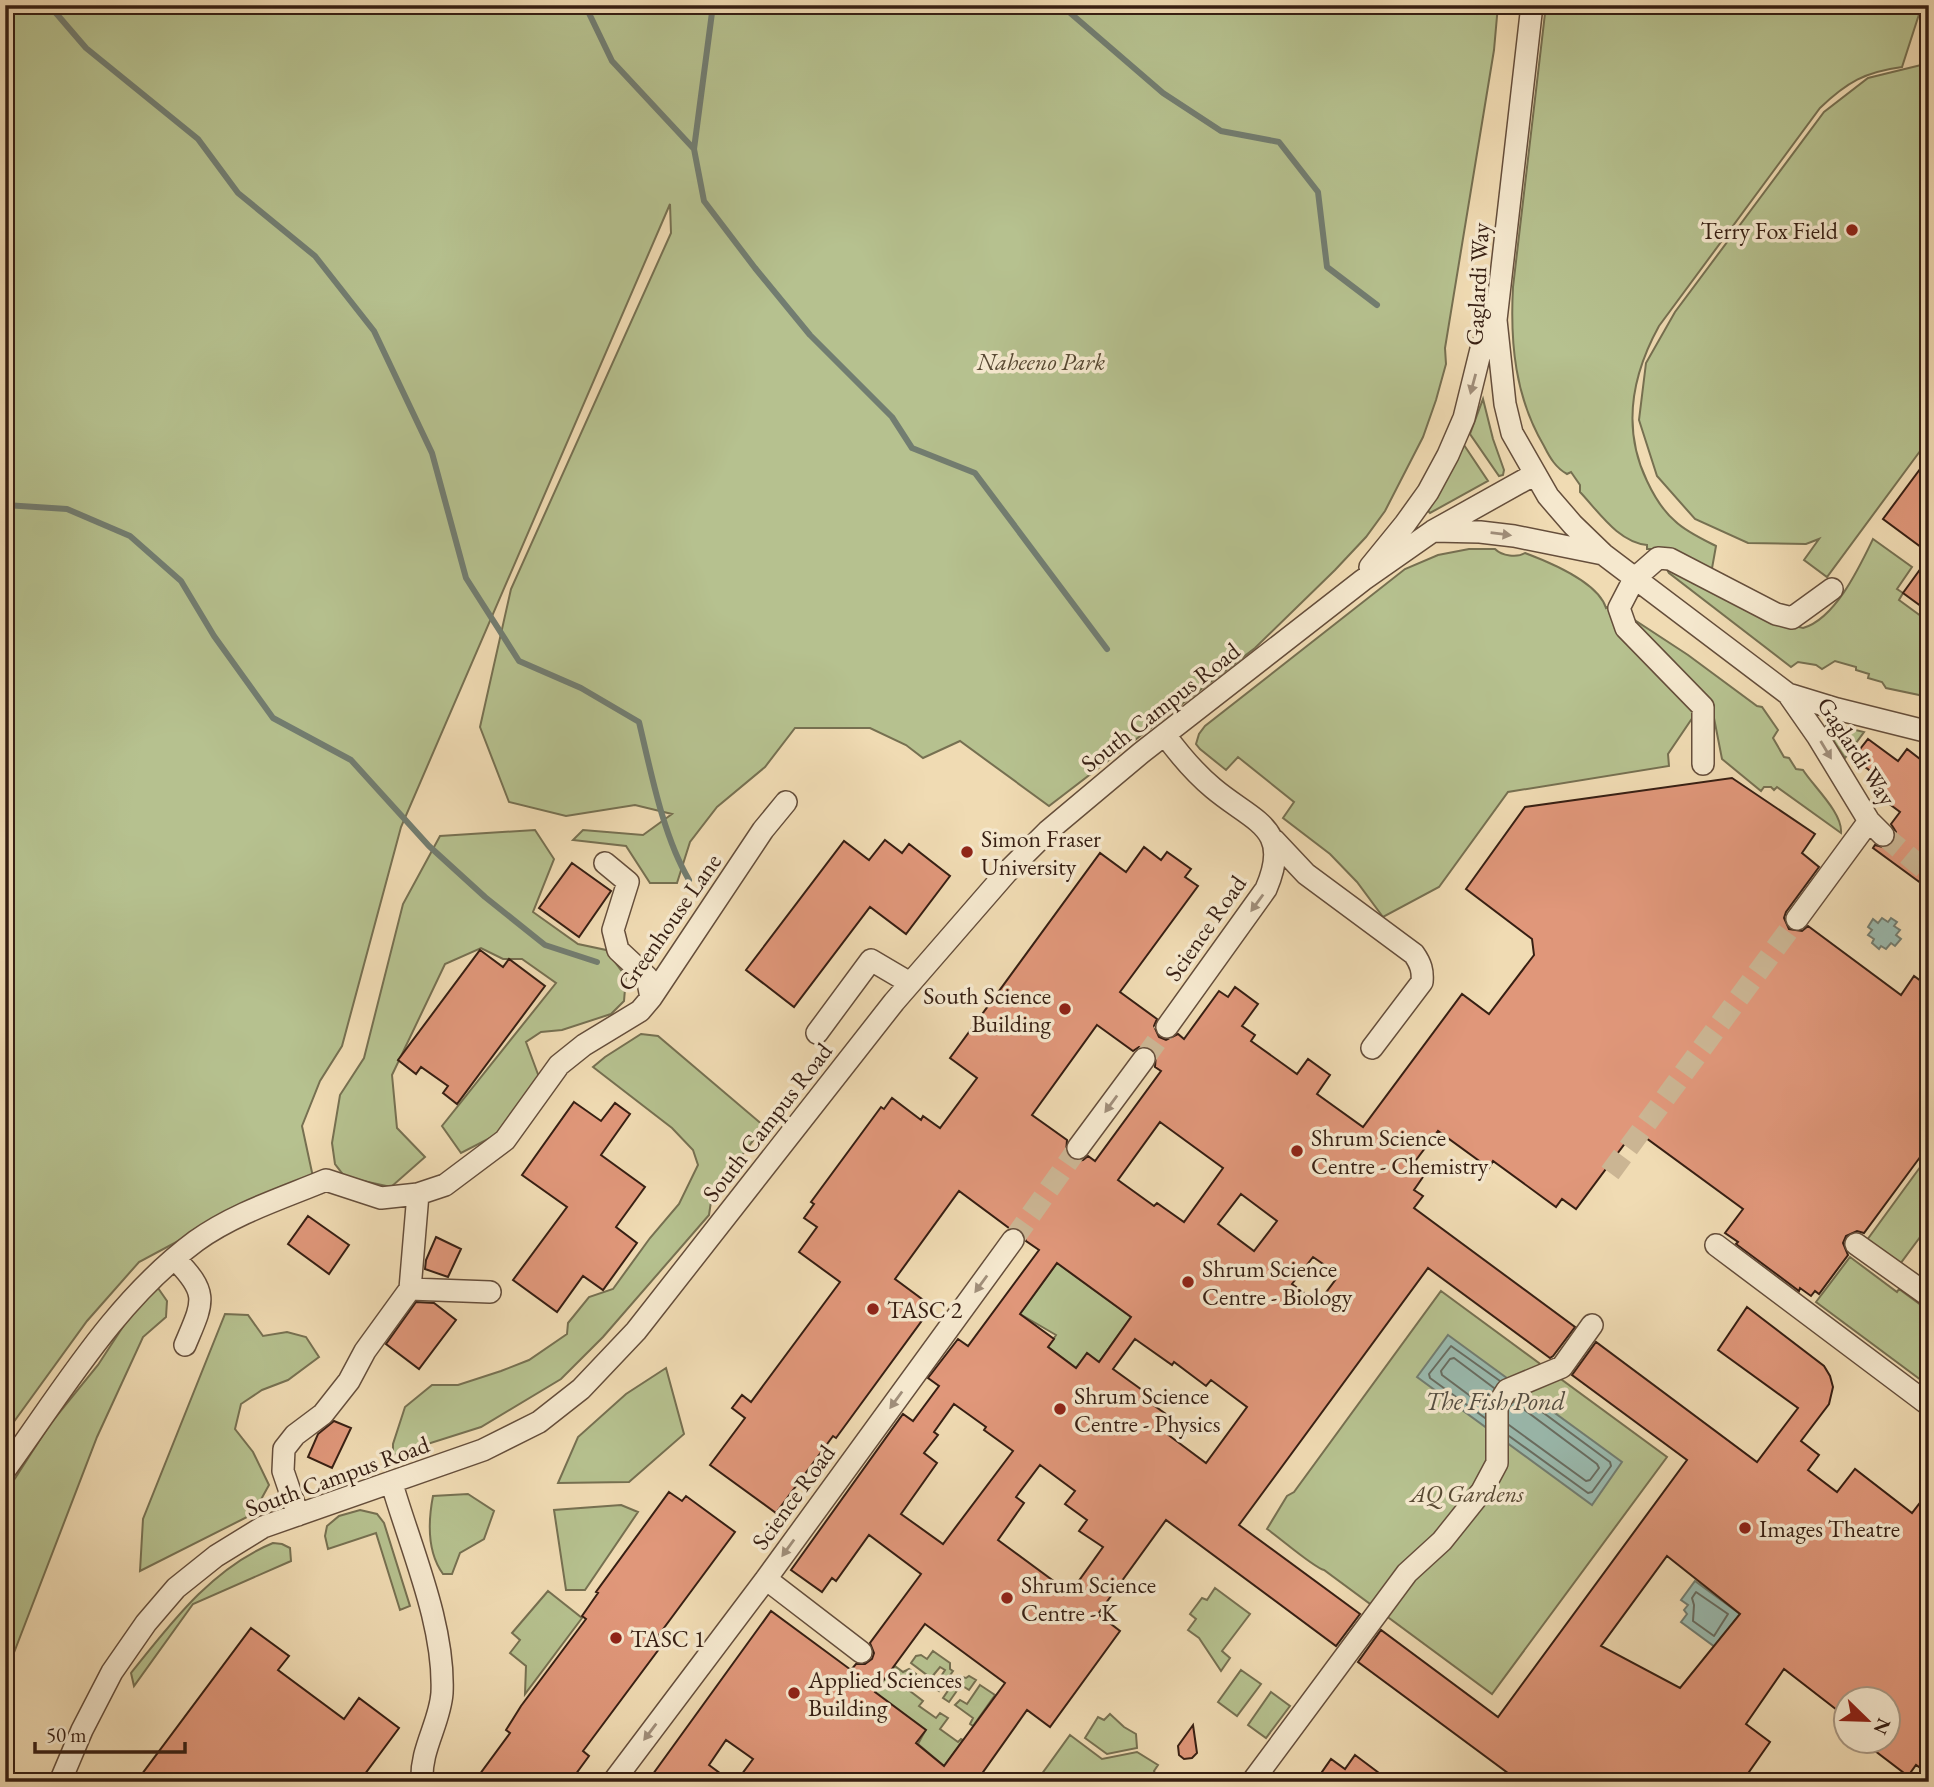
<svg xmlns="http://www.w3.org/2000/svg" width="1934" height="1787" font-family="'EB Garamond',serif">
<style>
.green{fill:#b6c18f;stroke:#767051;stroke-width:2}
.water{fill:#9abbb0;stroke:#727d71;stroke-width:2}
.lines{fill:none;stroke-linecap:round;stroke-linejoin:round}
.shore{stroke:#686d62;stroke-width:2}
.stream{stroke:#727d71;stroke-width:6}
.building{fill:#e0977a;stroke:#371f13;stroke-width:2;fill-rule:evenodd}
.minor-tunnel{stroke:#cbb593;stroke-width:21;stroke-dasharray:21 10;stroke-linecap:butt}
.minor-casing{stroke:#654e3b;stroke-width:24}
.minor{stroke:#f5e8ce;stroke-width:21}
.oneway{fill:#a08e7a}
.poi-dot{fill:#8f2418;stroke:#f5e8ce;stroke-width:2.5}
.labels{text-anchor:middle;dominant-baseline:central;stroke-width:7;stroke-linejoin:round;paint-order:stroke}
.poi-label{font-size:24px;fill:#371f13;stroke:#f5e8ce;text-anchor:start}
.street-label{font-size:24px;fill:#371f13;stroke:#f5e8ce}
.park-label{font-size:24px;font-style:italic;fill:#574832;stroke:#f5e8ce}
.water-label{font-size:26px;font-style:italic;fill:#554e42;stroke:#f5e8ce}
</style>
<rect width="100%" height="100%" fill="#f0dbb3"/>
<filter id="stains"><feTurbulence type="fractalNoise" baseFrequency=".00286" numOctaves="4"/><feColorMatrix values="0 0 0 0 .2 0 0 0 0 .09 0 0 0 0 .02 0 0 0 .5 -.17"/></filter>
<radialGradient id="worn" r=".72"><stop offset=".6" stop-color="#630" stop-opacity="0"/><stop offset="1" stop-color="#630" stop-opacity=".3"/></radialGradient>
<path class="green" d="M5,5H1498L1494,50L1445,348L1446,364L1436,400L1423,437L1385,511L1366,537L1335,570L1255,648L1049,806L960,741L923,758L906,745L870,728H795L765,767L717,807L690,842L677,883H650L626,846L573,840L583,830L643,835L672,814L635,805L566,816L509,802L480,727L511,589L671,233L670,204L401,827L342,1046L320,1081L302,1126L313,1177L182,1239L139,1262L87,1321L5,1434Z
M1546,5H1922L1902,67C1865,72 1847,82 1820,108L1659,326C1632,375 1622,429 1647,481C1654,496 1662,510 1675,521C1685,531 1702,539 1716,546L1711,574L1665,549H1647V545C1618,542 1599,512 1580,492V485L1571,472L1567,474C1556,468 1550,458 1544,446C1515,397 1510,343 1513,287Z
M1921,65L1929,66V439L1827,577L1804,560L1819,539L1806,544L1748,543L1695,519L1657,476L1639,420L1646,363L1675,312L1824,112L1868,78Z
M1483,399L1493,439L1504,470L1503,475L1499,476L1470,434Z
M1464,445L1488,481L1430,513L1428,511Z
M1873,539L1912,567L1897,589L1903,593L1899,600L1929,622V700L1919,695L1886,688L1882,682L1868,678L1869,674L1856,670V667L1835,661L1822,669L1816,665L1798,662L1791,667L1669,573L1665,566L1778,622L1803,628C1835,619 1859,568 1873,539Z
M1469,549H1495C1502,556 1517,558 1525,553C1549,562 1598,582 1606,608L1612,605L1695,714L1668,754L1669,766L1508,792L1439,887L1383,917L1357,882L1330,854L1283,818L1294,802L1238,757L1226,770L1200,749L1196,744L1199,734L1205,726L1405,569L1438,555Z
M1629,619H1633L1688,655L1757,706L1762,707L1778,730L1773,738L1784,757L1789,758L1796,769L1803,770C1813,786 1843,813 1841,833L1777,787L1774,790L1771,787H1764L1761,791L1722,759L1713,713Z
M1827,723L1864,732L1845,758L1825,728Z
M535,830L554,859L533,912L578,944L606,950L626,977L624,1001L611,1014L562,1030L541,1032L526,1042L539,1077L498,1134L461,1153L442,1126L556,983L522,959H503L481,948L445,964L392,1075L397,1128L425,1157L391,1187L345,1177L335,1164L332,1143L340,1095L364,1058L403,904L440,836Z
M641,1034L658,1036L764,1126L730,1171L713,1188L709,1215L603,1337L561,1379L481,1427L393,1455V1444L405,1407L432,1385H458L501,1371L529,1360L567,1334L568,1323L589,1297L613,1289L650,1238L679,1204L698,1165L693,1150L672,1128L593,1067L605,1057Z
M1929,1155V1225L1900,1264L1867,1240Z
M1850,1257L1897,1292L1899,1289L1929,1311V1386L1816,1302Z
M1057,1263L1131,1317L1099,1362L1087,1354L1076,1368L1048,1347L1056,1335L1020,1314Z
M158,1288L167,1301L166,1317L143,1337L97,1437L5,1676V1494L50,1424L98,1365L143,1296Z
M1441,1291L1667,1457L1492,1694L1324,1570C1313,1567 1279,1537 1267,1529L1287,1496L1294,1492Z
M225,1314L248,1315L263,1336L287,1332L306,1337L319,1357L288,1380L262,1390L241,1404L235,1429L253,1452L269,1485L253,1514L140,1571L143,1519Z
M666,1368L684,1434L629,1482L558,1483L578,1437L626,1394Z
M468,1494L494,1511L484,1539L460,1553L452,1574H443C427,1552 428,1522 433,1496Z
M621,1505L638,1512L585,1590H566L554,1510Z
M360,1510L377,1514L384,1523L410,1606L400,1610L376,1533L328,1549L325,1536L327,1526L339,1516Z
M273,1543L282,1544L290,1548L291,1561L193,1604L134,1686L131,1673C171,1623 212,1568 273,1543Z
M1215,1588L1250,1614L1222,1651L1230,1658L1221,1671L1199,1638L1188,1630L1196,1619L1190,1614L1202,1598L1207,1600Z
M548,1591L582,1618L525,1694L526,1666L510,1653L520,1640L512,1633Z
M933,1651L950,1663V1669L953,1671L939,1691L934,1687L945,1670L940,1667L931,1678L911,1663L916,1656L921,1655L927,1659Z
M895,1666L903,1672L909,1669L916,1674L906,1688L923,1701L919,1706L936,1718L940,1713L948,1718L940,1729L958,1742L961,1739L963,1740L944,1766L918,1744L925,1731L866,1686L878,1670L887,1676Z
M1241,1670L1261,1684L1237,1716L1218,1702Z
M958,1676L966,1678L969,1676L976,1680L969,1690L961,1685L949,1702L943,1698Z
M980,1685L995,1695L973,1726L970,1724L973,1718L955,1705L960,1700L967,1704Z
M1271,1692L1290,1706L1266,1738L1248,1725Z
M1110,1714L1124,1727L1136,1734L1137,1748L1107,1754L1085,1738L1098,1717L1104,1720Z
M1070,1735L1102,1759L1137,1752L1158,1765L1154,1771L1159,1780L1158,1782H1066L1060,1777L1056,1782H1036Z"/>
<path class="water" d="M1882,918L1888,922L1891,918L1897,922L1894,926L1900,930L1896,935L1901,939L1895,946L1891,943L1886,949L1881,946L1879,949L1872,943L1874,939L1868,935L1872,930L1868,927L1873,919L1878,923Z
M1448,1335L1622,1462L1592,1505L1417,1377Z
M1695,1581L1740,1614L1715,1647L1681,1622L1687,1614L1684,1610L1688,1605L1681,1600Z"/>
<g class="lines">
<path class="shore" d="M1485,1407L1442,1375L1441,1371L1450,1359L1454,1358L1494,1388
M1485,1418L1430,1378L1429,1374L1451,1346L1500,1381
M1509,1425L1586,1481L1590,1480L1599,1468L1597,1464L1514,1402
M1509,1436L1588,1493L1592,1492L1611,1466L1610,1462L1522,1397
M1696,1592L1728,1614L1714,1636L1693,1621L1694,1605L1692,1598Z"/>
<path class="stream" d="M49,5L86,48L198,139L238,193L315,256L374,331L432,453L466,578L519,661L581,688L639,722C651,772 663,836 689,880
M585,5L612,61L694,149
M713,5L694,149L704,201L755,268L810,335L892,417L912,448L975,473L1107,649
M1061,5L1163,93L1221,131L1279,142L1318,192L1327,267L1377,305
M5,505L67,509L130,536L181,581L214,636L273,718L351,760L429,846L485,897L545,945L597,962"/>
</g>
<path class="building" d="M1929,457V553L1883,519Z
M1929,557V612L1903,593Z
M1868,739L1898,761L1907,749L1929,766V889L1873,848L1875,845L1886,848L1893,844L1896,832L1891,824L1900,812L1876,794L1885,782L1853,758Z
M1732,778L1815,834L1802,853L1819,867L1786,912L1784,918L1789,929L1802,931L1808,926L1901,995L1914,976L1929,987V1145L1864,1233L1857,1231L1846,1236L1843,1243L1848,1255L1819,1294L1815,1291L1811,1296L1800,1288L1799,1291L1736,1244L1738,1242L1725,1233L1743,1209L1635,1130L1576,1209L1562,1199L1556,1207L1493,1161L1489,1168L1438,1131L1413,1164L1425,1174L1414,1190L1423,1196L1414,1208L1575,1327L1553,1356L1550,1358L1428,1268L1239,1525L1360,1614L1336,1646L1166,1520L1098,1614L1120,1631L1050,1727L1027,1710L976,1782H736L753,1759L726,1740L709,1765L732,1782H664L653,1774L771,1611L851,1670L856,1664H865L872,1659L874,1653L870,1643L921,1574L869,1535L836,1581L832,1578L822,1592L791,1570L903,1414L913,1421L939,1386L928,1378L958,1339L968,1346L1039,1250L1026,1241L1021,1230L1009,1228L959,1191L895,1279L930,1305L924,1313L926,1315L836,1438L833,1436L776,1513L710,1465L745,1418L732,1408L742,1395L751,1402L840,1282L799,1252L817,1227L804,1218L814,1204L811,1202L881,1107L884,1109L892,1098L921,1120L923,1116L940,1128L977,1078L950,1058L1100,853L1126,872L1144,847L1161,860L1167,852L1191,869L1185,877L1198,886L1120,992L1157,1019L1154,1026L1159,1037L1166,1040L1178,1034L1184,1039L1219,991L1228,997L1235,987L1258,1004L1242,1026L1255,1035L1251,1041L1297,1074L1308,1059L1330,1075L1317,1094L1363,1127L1462,994L1489,1014L1534,955L1532,939L1466,889L1525,807ZM1097,1025L1133,1051L1139,1047L1151,1048L1156,1054L1155,1067L1161,1071L1095,1161L1088,1156L1083,1160L1076,1161L1066,1153L1067,1140L1032,1115ZM1160,1122L1223,1168L1184,1222L1157,1203L1154,1206L1118,1180ZM1241,1194L1277,1221L1254,1251L1218,1224ZM1313,1257L1339,1275L1318,1303L1292,1284ZM1057,1263L1131,1317L1099,1362L1087,1353L1076,1368L1048,1347L1054,1339L1020,1314ZM1135,1339L1172,1365L1174,1362L1206,1386L1211,1380L1247,1407L1206,1463L1159,1428L1157,1427L1166,1414L1146,1400L1149,1395L1113,1369ZM954,1404L986,1427L984,1430L1013,1451L943,1544L901,1514L937,1463L924,1453L938,1435L934,1432ZM1040,1465L1075,1491L1065,1504L1087,1520L1079,1531L1103,1547L1070,1593L998,1540L1024,1503L1016,1497ZM925,1624L1005,1683L944,1766L916,1743L926,1730L875,1692Z
M885,840L902,853L909,844L950,876L906,934L870,907L794,1007L746,970L844,841L869,860Z
M572,863L611,891L579,937L539,908Z
M480,950L503,967L509,959L545,986L457,1104L443,1093L448,1086L421,1067L416,1074L398,1060Z
M574,1102L601,1121L615,1103L630,1114L601,1155L645,1187L616,1227L637,1243L603,1290L583,1276L557,1312L513,1280L567,1207L522,1175Z
M308,1216L349,1245L329,1274L288,1244Z
M436,1237L461,1249L448,1277L425,1269L426,1260Z
M416,1302L434,1303L456,1320L419,1369L386,1344Z
M1747,1307L1824,1366L1830,1376L1833,1387L1829,1404L1801,1441L1819,1455L1808,1470L1837,1492L1855,1469L1912,1513L1929,1491V1774L1916,1765L1908,1776L1862,1741H1888V1699H1846V1717L1784,1669L1746,1724L1770,1742L1742,1782H1520L1358,1662L1381,1630L1498,1717L1687,1460L1572,1375L1596,1342L1757,1462L1798,1408L1718,1350ZM1667,1556L1740,1614L1680,1688L1601,1646Z
M334,1421L351,1428L332,1468L308,1457L318,1434Z
M669,1492L682,1501L686,1496L735,1532L658,1636L665,1641L583,1751L589,1756L570,1782H474L510,1733L506,1730L521,1706L586,1619L582,1616L598,1593L596,1592Z
M251,1628L289,1656L278,1670L344,1719L359,1698L399,1728L359,1782H136Z
M1193,1725L1197,1753L1192,1758L1184,1759L1179,1755L1178,1746Z
M1355,1755L1391,1782H1315L1331,1759L1345,1769Z"/>
<g class="lines">
<path class="minor-tunnel" d="M1883,835L1929,873
M1144,1059L1167,1027
M1610,1173L1797,919
M1013,1240L1078,1148"/>
<g class="minor-casing">
<path id="minor" d="M1532,5L1496,320L1505,404L1512,433L1548,496L1573,525L1603,554L1788,694L1818,737L1869,821L1883,835
M1433,531L1480,532L1514,536L1603,554
M1370,567L1405,524L1428,492L1448,455L1464,418L1482,345L1496,320
M1788,694L1837,709L1929,732
M1165,735C1179,754 1195,773 1213,788C1253,822 1293,827 1266,889L1167,1027
M1703,764V707L1626,628L1619,608L1634,579L1658,558L1670,559L1776,614L1792,618L1832,589
M1274,840L1306,874L1414,954C1421,964 1423,971 1422,982L1372,1048
M605,863L628,882L613,930L618,950L647,977L651,998
M1797,919L1869,821
M817,1033L871,960L910,983
M1078,1148L1144,1059
M1856,1244L1929,1296
M1716,1245L1929,1405
M175,1259C210,1294 203,1302 185,1345
M410,1289L490,1292
M5,1470C63,1390 115,1301 196,1241C235,1213 283,1198 326,1180L381,1198L418,1194L445,1185L505,1140L559,1065L584,1045L640,1011L651,998L763,830L786,802
M392,1484C411,1549 445,1625 442,1693C440,1723 420,1749 422,1782
M298,1515L283,1471L284,1449L295,1435L323,1414L349,1381L365,1351L410,1289L418,1194
M766,1579L861,1652
M60,1782L82,1730L112,1672L146,1623L176,1588L216,1556L263,1527L483,1450L539,1422L581,1389L636,1331L894,1002L1007,872L1048,831L1141,753L1363,580L1433,531L1535,474
M613,1782L766,1579L1013,1240
M1252,1782L1407,1573L1442,1541L1482,1491L1497,1463V1406L1507,1390L1562,1367L1592,1325"/>
</g>
<use href="#minor" class="minor"/>
</g>
<defs><path id="oneway-solid" d="M-6-.8H1V-3.2L6.5 0L1 3.2V.8H-6Z" transform="scale(1.75)"/></defs>
<g class="oneway">
<use href="#oneway-solid" transform="translate(1473 384) rotate(105)"/>
<use href="#oneway-solid" transform="translate(1501 534) rotate(7)"/>
<use href="#oneway-solid" transform="translate(1826 750) rotate(59)"/>
<use href="#oneway-solid" transform="translate(1257 903) rotate(126)"/>
<use href="#oneway-solid" transform="translate(1111 1104) rotate(126)"/>
<use href="#oneway-solid" transform="translate(981 1284) rotate(126)"/>
<use href="#oneway-solid" transform="translate(896 1400) rotate(126)"/>
<use href="#oneway-solid" transform="translate(788 1548) rotate(126)"/>
<use href="#oneway-solid" transform="translate(650 1732) rotate(127)"/>
</g>
<g class="poi-dot">
<circle cx="1852" cy="230" r="7"/>
<circle cx="967" cy="852" r="7"/>
<circle cx="1065" cy="1009" r="7"/>
<circle cx="1297" cy="1151" r="7"/>
<circle cx="1188" cy="1282" r="7"/>
<circle cx="873" cy="1309" r="7"/>
<circle cx="1060" cy="1409" r="7"/>
<circle cx="1745" cy="1528" r="7"/>
<circle cx="1007" cy="1598" r="7"/>
<circle cx="616" cy="1638" r="7"/>
<circle cx="794" cy="1693" r="7"/>
</g>
<g class="labels">
<g class="poi-label">
<text x="1838" y="230" text-anchor="end">Terry Fox Field</text>
<text x="981" y="838">Simon Fraser<tspan x="981" dy="28">University</tspan></text>
<text x="1051" y="995" text-anchor="end">South Science<tspan x="1051" dy="28">Building</tspan></text>
<text x="1311" y="1137">Shrum Science<tspan x="1311" dy="28">Centre - Chemistry</tspan></text>
<text x="1202" y="1268">Shrum Science<tspan x="1202" dy="28">Centre - Biology</tspan></text>
<text x="887" y="1309">TASC 2</text>
<text x="1074" y="1395">Shrum Science<tspan x="1074" dy="28">Centre - Physics</tspan></text>
<text x="1759" y="1528">Images Theatre</text>
<text x="1021" y="1584">Shrum Science<tspan x="1021" dy="28">Centre - K</tspan></text>
<text x="630" y="1638">TASC 1</text>
<text x="808" y="1679">Applied Sciences<tspan x="808" dy="28">Building</tspan></text>
</g>
<g class="street-label">
<text transform="translate(1477 284) rotate(-87)">Gaglardi Way</text>
<text transform="translate(1160 707) rotate(-38)">South Campus Road</text>
<text transform="translate(1857 751) rotate(57)">Gaglardi Way</text>
<text transform="translate(669 922) rotate(-55)">Greenhouse Lane</text>
<text transform="translate(1205 928) rotate(-55)">Science Road</text>
<text transform="translate(767 1122) rotate(-52)">South Campus Road</text>
<text transform="translate(337 1476) rotate(-20)">South Campus Road</text>
<text transform="translate(793 1497) rotate(-54)">Science Road</text>
</g>
<g class="park-label">
<text x="1041" y="361">Naheeno Park</text>
<text x="1467" y="1493">AQ Gardens</text>
</g>
<g class="water-label">
<text x="1495" y="1401">The Fish Pond</text>
</g>
</g>
<rect width="1934" height="1787" fill="none" stroke="#f0dbb3" stroke-width="28"/>
<rect x="7" y="7" width="1920" height="1773" fill="none" stroke="#371f13" stroke-width="3.5"/>
<rect x="14" y="14" width="1906" height="1759" fill="none" stroke="#371f13" stroke-width="2"/>
<g transform="translate(1867 1720) rotate(113)"><circle r="33" fill="#f5e8ce" stroke="#a99883" stroke-width="2"/>
<path d="M0-5L12 26L0 18L-12 26Z" fill="#8f2418"/>
<text y="-10" font-size="19" font-weight="bold" text-anchor="middle" fill="#371f13">N</text>
</g>
<path d="M35 1742v10h150v-10" fill="none" stroke="#371f13" stroke-width="3.5"/>
<text x="46" y="1742" font-size="21" fill="#371f13" stroke="#f5e8ce" stroke-width="5" paint-order="stroke">50 m</text>
<rect width="100%" height="100%" filter="url(#stains)"/>
<rect width="100%" height="100%" fill="url(#worn)"/>
</svg>
